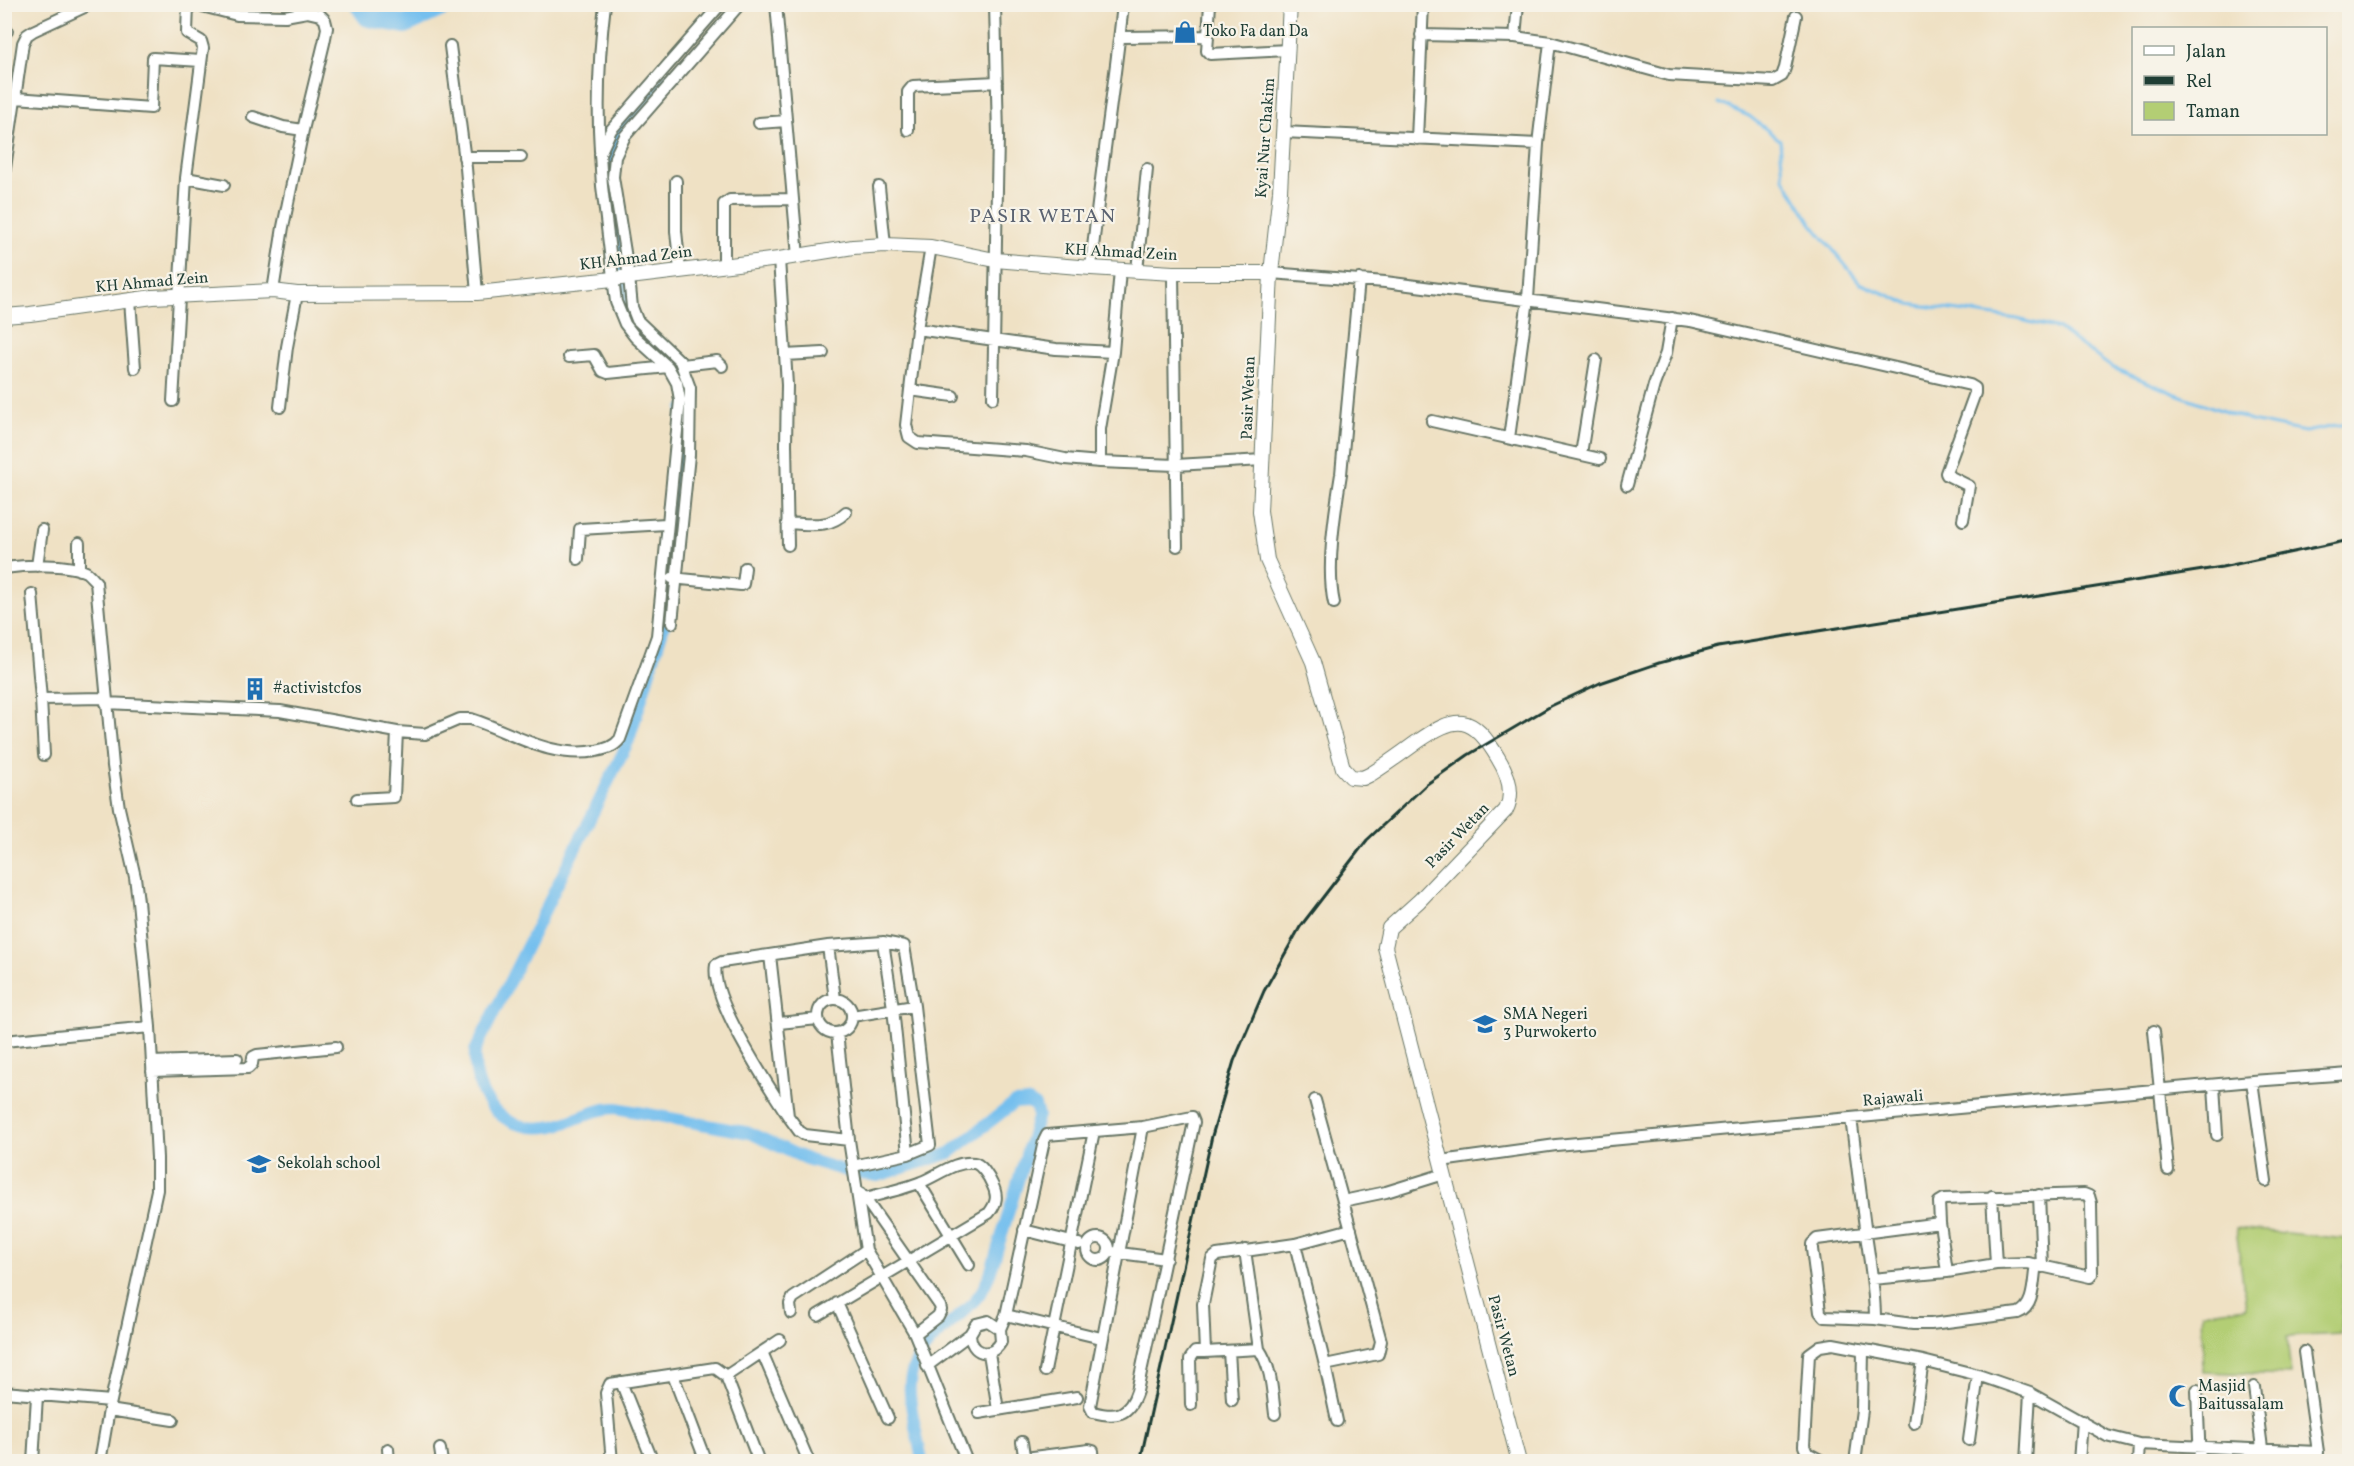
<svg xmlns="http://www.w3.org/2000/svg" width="2354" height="1466" font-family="Vollkorn,serif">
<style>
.green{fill:#b3ce74;stroke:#698654;stroke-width:1.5}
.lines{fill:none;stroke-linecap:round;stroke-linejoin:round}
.stream{stroke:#75bfee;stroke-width:3}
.canal{stroke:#75bfee;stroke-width:12}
.river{stroke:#75bfee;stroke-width:20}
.minor-casing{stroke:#687666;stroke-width:14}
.tertiary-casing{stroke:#687666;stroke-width:16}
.minor{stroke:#fff;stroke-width:10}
.tertiary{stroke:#fff;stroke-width:14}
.rail{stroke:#1f3d34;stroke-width:3}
.labels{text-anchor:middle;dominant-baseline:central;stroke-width:4.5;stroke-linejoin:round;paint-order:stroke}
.poi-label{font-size:16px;fill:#1f3d34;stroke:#f7f3e8;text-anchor:start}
.street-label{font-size:16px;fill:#1f3d34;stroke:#f7f3e8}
.quarter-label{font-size:20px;letter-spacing:1.5px;fill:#5b6371;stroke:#f7f3e8}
</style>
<rect width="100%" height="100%" fill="#f7f3e8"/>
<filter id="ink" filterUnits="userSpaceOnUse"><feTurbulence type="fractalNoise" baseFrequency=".0167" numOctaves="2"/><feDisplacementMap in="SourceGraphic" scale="12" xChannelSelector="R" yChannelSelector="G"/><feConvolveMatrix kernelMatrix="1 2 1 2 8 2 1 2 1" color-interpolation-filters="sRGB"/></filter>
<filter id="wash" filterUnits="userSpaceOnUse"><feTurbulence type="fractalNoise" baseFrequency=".008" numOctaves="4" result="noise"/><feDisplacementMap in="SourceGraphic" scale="24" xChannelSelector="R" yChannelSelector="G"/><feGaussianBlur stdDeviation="1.35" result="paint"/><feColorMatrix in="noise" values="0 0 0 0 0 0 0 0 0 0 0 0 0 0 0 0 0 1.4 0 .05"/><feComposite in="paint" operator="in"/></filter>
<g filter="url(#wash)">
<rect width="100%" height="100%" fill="#efe1c4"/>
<path class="green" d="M2236,1228L2346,1239L2340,1334L2287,1337L2291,1375L2203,1372L2202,1313L2246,1307Z"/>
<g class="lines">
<path class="stream" d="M1719,103L1749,116L1780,140L1783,177L1811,223L1860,283L1909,304L2017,319L2059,329L2111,367L2176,394L2251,421L2305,432L2350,423"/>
<path class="canal" d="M671,76C652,97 624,119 613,145C609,154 608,163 607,172C611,204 615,236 619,268C622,286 623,306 632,321C646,344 675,354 683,380
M684,409L665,622L629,740L475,1051C472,1098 504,1136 554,1126C576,1121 594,1108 616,1108L750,1133L806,1159L846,1171L878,1176L950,1153L1014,1103L1029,1102L1035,1106L1038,1115L990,1274C986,1281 984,1289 979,1295C955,1327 906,1346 910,1393C911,1416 919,1439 922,1462"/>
<path class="river" d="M359,4L368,17L405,24L448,4"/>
</g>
</g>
<g filter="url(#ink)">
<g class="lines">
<g class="minor-casing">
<path id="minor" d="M194,4L237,15L285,16L307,12L320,15L325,20L327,28L324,43L303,130L283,227L273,291
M776,4L798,257
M4,31H7
M1421,35L1515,37
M1208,36L1210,4
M1121,37L1208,36L1207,51L1210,54L1288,50
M1550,42L1669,75L1773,81L1782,76L1785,68L1796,16
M450,46L466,168L477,293
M16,98L151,108L153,58L201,61
M253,117L283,127L303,130
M759,123L786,121
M908,130V92L913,86L997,82
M1283,132L1538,144
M1417,139L1423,4
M600,151C597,102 599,53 605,4
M464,157H521
M4,175L23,43L27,35L33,31L91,4
M186,178L203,48L201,41L187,33L188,4
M676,181V231L680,270
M879,187L885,245
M931,247L917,329L906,425L909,437L918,443L1026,451L1065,459L1100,462L1176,465L1263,460
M779,259L787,385L786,444L788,545
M724,266V204L730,200L791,199
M1091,268C1099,180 1114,92 1123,4
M1137,271L1147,169
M1173,273L1177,546
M1271,273L1385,282L1690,321L1970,385L1975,388V393L1946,473L1947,475L1969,486L1963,520
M130,300L135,368
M917,329L1056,349L1113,352
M785,355L823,353
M569,357L594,355L603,371L608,373L668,367
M682,365L717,361L722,366
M910,390L953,396
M993,398L998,137L995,4
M173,401L186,178L224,185
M280,407L287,347L297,294
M1432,421L1600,459
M1509,438L1528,299L1538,144L1550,42L1515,37L1518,4
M1581,454L1596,360
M1100,462V429L1113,352L1120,270
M1627,485L1654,385L1666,353L1672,318
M787,523C811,524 828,529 846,512
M578,559L580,529L666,524
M37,566L42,530
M4,568C25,565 67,563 86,572C89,574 93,579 96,582L113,766L119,808L135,877L138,901L150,1027L157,1158V1190L109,1410L100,1462
M79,570V543
M672,578L741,585L743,584L745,568
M32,594L41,699L105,698
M1334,603C1326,568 1335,511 1341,474L1359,279
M672,623L689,455L690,388L680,361L637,320L632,307L629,277L613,177L615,157L625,136L740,4
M41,699L44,755
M106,703L280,711L397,732L394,797L357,799
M397,732L425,734L460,719H471C514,733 549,759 596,751C606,749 614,747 620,739L657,636L680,400L677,383L668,367L635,337L625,324L616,302L602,186L600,154L611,130L721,4
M883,942L893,1008L908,1154
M828,946L835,999
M770,955L788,1116L799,1131L805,1135L849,1140
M818 1016a17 17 0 1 1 34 0a17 17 0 1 1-34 0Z
M852,1016L914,1006
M779,1023L818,1019
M2154,1031L2168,1170
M837,1033L849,1140L866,1250L915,1334L967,1462
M4,1041L150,1027
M152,1062L237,1059
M152,1071L248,1068L252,1064L253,1057L257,1055L336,1047
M2252,1081L2266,1181
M2214,1085L2217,1135
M1315,1100L1343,1201
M788,1116C769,1087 709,997 716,965L722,962L828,946L883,942L904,946L914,1006L930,1145L908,1154L853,1166
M1851,1118C1856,1157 1861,1196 1866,1235C1870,1262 1875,1290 1875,1319L1824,1317L1820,1312L1812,1249V1244L1817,1239L1940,1223L1939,1202L1944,1199L2084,1194L2089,1196L2091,1203L2092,1274L2090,1277L2028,1263L1996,1264L1947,1272L1872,1279
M1441,1161L1556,1145L2252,1081L2350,1074
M919,1183L969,1265
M861,1193L940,1306L941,1310L938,1316L915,1334
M2039,1195L2042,1267
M1992,1196L1996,1264
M1940,1223L1947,1272
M1024,1230L1079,1244
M1087 1249a11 11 0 1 1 22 0a11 11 0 1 1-22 0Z
M1295,1244L1325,1365L1378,1354L1381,1341L1343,1201L1386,1192L1444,1174
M1245,1250L1259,1349
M1112,1252L1166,1259
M837,1303L888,1418
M791,1313L790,1304L793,1298L866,1250
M818,1315L989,1213C997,1203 998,1195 992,1184C989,1177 981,1164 974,1163C956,1160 937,1176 921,1182C904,1189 884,1193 866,1198
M1006,1315L1101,1338
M1875,1319L1913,1324H1931L2018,1313C2035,1307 2033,1280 2036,1264
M970,1334C971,1353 990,1360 1001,1342L1000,1329L1006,1315L1044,1141L1047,1135L1143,1127L1192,1117L1194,1122L1137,1391C1129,1416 1116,1418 1093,1412L1090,1406L1143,1127
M1229,1351L1232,1400
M762,1352L809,1462
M2304,1352L2318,1452L2317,1462
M989,1353L998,1410
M1325,1365L1337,1421
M927,1366L970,1334L976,1324L988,1321L1000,1329
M1045,1371L1094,1131
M673,1375L706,1462
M726,1376L780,1340
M621,1382L653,1462
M2254,1387L2262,1448L2261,1462
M2197,1390L2200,1462
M4,1392L111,1401
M1191,1405L1190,1359L1195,1352H1205
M109,1410L173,1420
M979,1413L1077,1397
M1275,1414C1272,1391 1272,1368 1259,1349L1205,1352L1203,1304L1212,1259L1217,1255L1295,1244L1351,1229
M1914,1423L1923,1361
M1969,1440L1978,1375
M1022,1442L1025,1462
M388,1449L389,1462
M440,1449L442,1462
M1025,1458L1089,1450L1093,1451L1094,1462
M33,1462L37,1396
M612,1462L606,1393L610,1384L715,1368L726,1376L759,1462
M1824,1462L1807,1453L1804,1446L1809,1354L1820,1346L1833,1344L1923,1361L1978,1375L2030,1393L2107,1436L2139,1444L2318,1452
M1855,1462L1862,1410L1863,1350
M2026,1462L2030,1393
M2079,1462L2082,1421
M2138,1462L2139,1444"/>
</g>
<g class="tertiary-casing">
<path id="tertiary" d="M1290,4L1280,191L1271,273L1260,511L1267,560L1313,662L1343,768L1351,777L1363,778L1371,774C1387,764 1402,753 1417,742C1456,715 1472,713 1498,758C1508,774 1515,792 1506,810L1419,901L1389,928L1385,947L1519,1462
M4,316L30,314L153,297L273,291L297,294L477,293L613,279L779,259L853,247L885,245L931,247L995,260L1091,268L1173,273H1271"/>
</g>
<use href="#minor" class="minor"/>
<use href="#tertiary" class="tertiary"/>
<path class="rail" d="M1140,1462L1212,1136L1234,1061L1264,991L1300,927L1367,840L1427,784L1468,755L1551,706L1600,683L1659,663L1718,647L2222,567L2350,540"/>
</g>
</g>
<defs>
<g id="shop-bare" transform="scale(1.8)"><path d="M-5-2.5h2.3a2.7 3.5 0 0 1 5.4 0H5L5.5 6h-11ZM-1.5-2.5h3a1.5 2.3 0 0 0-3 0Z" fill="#1f6fb2" stroke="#f7f3e8" stroke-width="2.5" paint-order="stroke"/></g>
<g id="building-bare" transform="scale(1.8)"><path d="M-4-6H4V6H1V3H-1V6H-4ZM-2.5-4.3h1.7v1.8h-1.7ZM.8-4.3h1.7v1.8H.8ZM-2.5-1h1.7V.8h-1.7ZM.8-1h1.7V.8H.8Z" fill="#1f6fb2" stroke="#f7f3e8" stroke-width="2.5" paint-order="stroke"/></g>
<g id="school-bare" transform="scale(1.8)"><path d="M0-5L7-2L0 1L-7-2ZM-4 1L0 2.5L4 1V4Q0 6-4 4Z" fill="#1f6fb2" stroke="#f7f3e8" stroke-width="2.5" paint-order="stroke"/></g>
<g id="mosque-bare" transform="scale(1.8)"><path d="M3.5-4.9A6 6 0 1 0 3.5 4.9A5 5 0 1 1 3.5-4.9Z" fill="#1f6fb2" stroke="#f7f3e8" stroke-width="2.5" paint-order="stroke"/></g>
</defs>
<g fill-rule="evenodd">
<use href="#shop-bare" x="1185" y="32"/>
<use href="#building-bare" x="255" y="689"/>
<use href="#school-bare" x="1485" y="1024"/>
<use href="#school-bare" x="259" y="1164"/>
<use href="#mosque-bare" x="2180" y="1396"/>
</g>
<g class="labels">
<g class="poi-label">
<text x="1203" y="32">Toko Fa dan Da</text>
<text x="273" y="689">#activistcfos</text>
<text x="1503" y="1015">SMA Negeri<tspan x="1503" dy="18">3 Purwokerto</tspan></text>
<text x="277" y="1164">Sekolah school</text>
<text x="2198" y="1387">Masjid<tspan x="2198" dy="18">Baitussalam</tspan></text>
</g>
<g class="street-label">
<text transform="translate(1266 138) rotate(-86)">Kyai Nur Chakim</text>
<text transform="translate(1121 253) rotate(3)">KH Ahmad Zein</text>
<text transform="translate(636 259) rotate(-7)">KH Ahmad Zein</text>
<text transform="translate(152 283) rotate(-5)">KH Ahmad Zein</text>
<text transform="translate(1249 398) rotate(-88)">Pasir Wetan</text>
<text transform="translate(1458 836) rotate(-46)">Pasir Wetan</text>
<text transform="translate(1893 1099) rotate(-5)">Rajawali</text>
<text transform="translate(1503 1336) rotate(75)">Pasir Wetan</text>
</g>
<g class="quarter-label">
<text x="1043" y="217">PASIR WETAN</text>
</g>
</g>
<rect width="2354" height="1466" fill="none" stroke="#f7f3e8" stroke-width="24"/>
<rect x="2132" y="27" width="195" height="108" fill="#f7f3e8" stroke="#a1aaa0" stroke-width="1.5"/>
<rect x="2144" y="46" width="30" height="9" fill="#ffffff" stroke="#a1aaa0" stroke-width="1.5"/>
<text x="2186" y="57" font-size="18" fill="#1f3d34">Jalan</text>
<rect x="2144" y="76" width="30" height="9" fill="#1f3d34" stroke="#a1aaa0" stroke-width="1.5"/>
<text x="2186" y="87" font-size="18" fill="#1f3d34">Rel</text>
<rect x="2144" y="102" width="30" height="18" fill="#b3ce74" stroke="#a1aaa0" stroke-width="1.5"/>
<text x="2186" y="117" font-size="18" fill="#1f3d34">Taman</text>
</svg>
